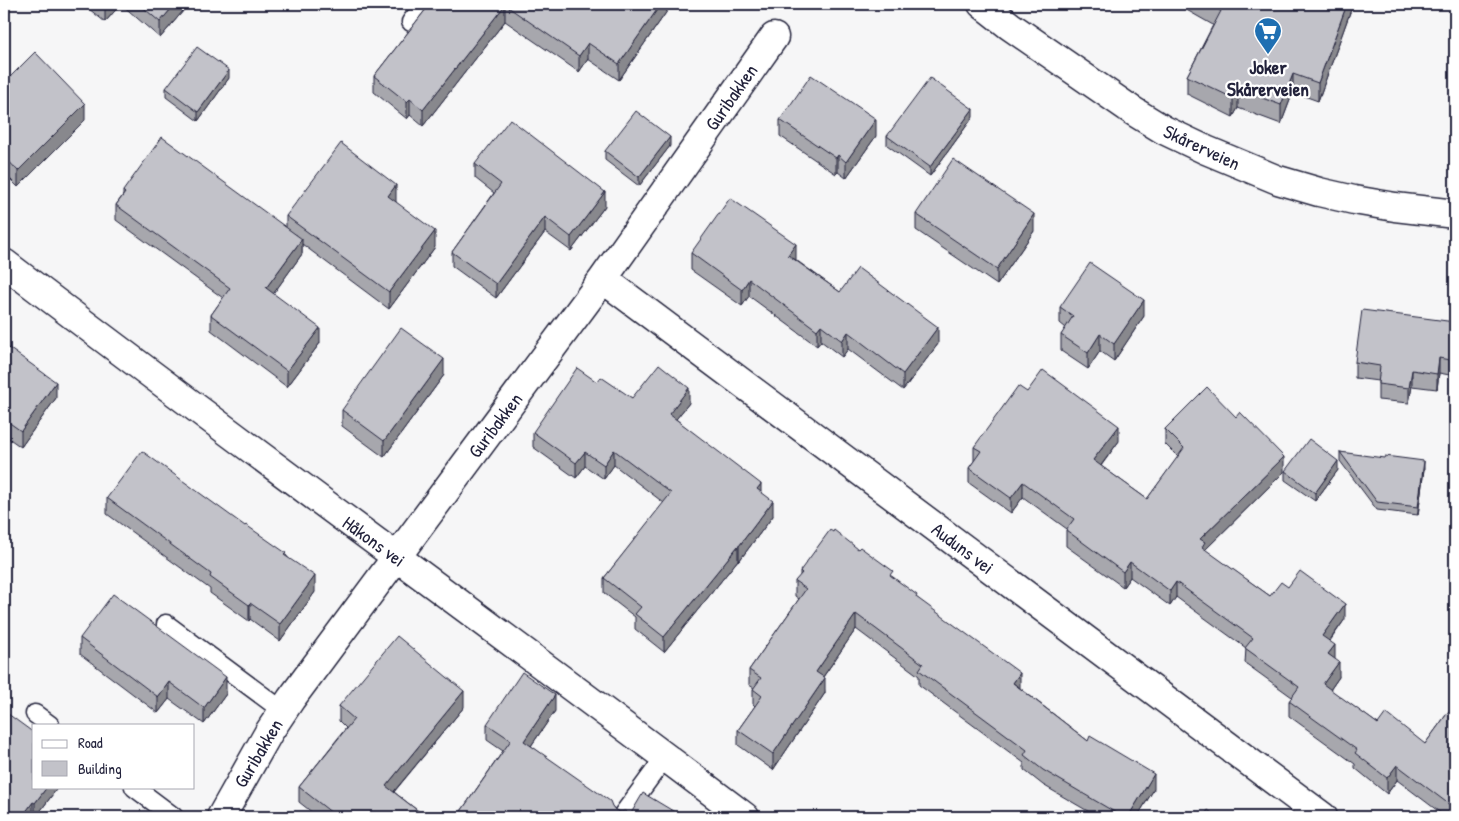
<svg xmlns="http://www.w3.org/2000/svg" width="1459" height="821" font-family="'Patrick Hand',sans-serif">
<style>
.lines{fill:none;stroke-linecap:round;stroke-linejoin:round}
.lane-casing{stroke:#22223b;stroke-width:21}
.street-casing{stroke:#22223b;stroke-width:31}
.secondary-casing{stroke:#22223b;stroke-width:31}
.lane{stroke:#fff;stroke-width:18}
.street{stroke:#fff;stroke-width:28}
.secondary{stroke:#fff;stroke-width:28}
.wall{fill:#a7a7ad;stroke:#22223b}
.shaded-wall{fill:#88888d;stroke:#22223b}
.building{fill:#c2c2c9;stroke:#22223b}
.labels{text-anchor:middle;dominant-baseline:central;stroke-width:4.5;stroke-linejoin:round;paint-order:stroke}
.poi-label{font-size:19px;font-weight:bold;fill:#22223b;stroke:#fff}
.street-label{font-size:19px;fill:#22223b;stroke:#fff}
</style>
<rect width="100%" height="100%" fill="#f6f6f7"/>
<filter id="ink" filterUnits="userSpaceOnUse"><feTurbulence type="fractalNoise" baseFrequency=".02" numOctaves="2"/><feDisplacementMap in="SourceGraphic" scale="10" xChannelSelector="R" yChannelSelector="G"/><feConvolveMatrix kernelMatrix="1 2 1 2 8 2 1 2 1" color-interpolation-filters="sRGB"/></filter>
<g filter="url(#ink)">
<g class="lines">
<g class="lane-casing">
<path id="lane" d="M411,22L425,4
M166,624L283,711
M35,714L50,725
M134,787L174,817
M621,817L665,757"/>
</g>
<g class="street-casing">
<path id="street" d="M4,263C249,450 499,631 745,817
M603,279L1323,817
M221,817L269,732L291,699L603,279L774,37"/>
</g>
<g class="secondary-casing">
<path id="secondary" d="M982,4L1010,26L1133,111L1164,130L1206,150L1278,180L1319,192L1354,200L1395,207L1455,214"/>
</g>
<use href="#lane" class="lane"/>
<use href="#street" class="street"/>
<use href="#secondary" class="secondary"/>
</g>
<path class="wall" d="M83,4H189L160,38L121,4L105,22Z
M430,4L564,5L565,4H672L619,80L588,59L579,72L505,21L423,126L410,115L407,119L374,92V76Z
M1176,4H1353L1318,101L1293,92L1281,124L1238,108L1233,117L1187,94V76L1213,25Z
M229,78L198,121L166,97V88Z
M4,83L85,120L18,187L4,173Z
M973,117L930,176L887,145V136Z
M780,120L876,136L846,178L838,172L836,174L780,136Z
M670,146L639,186L605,160V151Z
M475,164L605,206L571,251L545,232L496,298L452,266V252L494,193L475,178Z
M123,191L286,227V216L396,201V202L435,247L389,309L302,244V254L273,294L320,343L287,387L211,330V315L223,298L116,220V205L123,195Z
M916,214L1034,231L997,285L916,230Z
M691,253L796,260L840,292L938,344L903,390L848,349L842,357L821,341L817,346L749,296L742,306L691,270Z
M1060,307L1144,316L1114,361L1100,351L1088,369L1061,351V335L1066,328L1060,323Z
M1455,322V376L1439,373L1437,389L1412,386L1409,403L1378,400V381L1355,378V362Z
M4,349L56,398L21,447L4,435Z
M444,375L384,457L342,426V410Z
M597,382L632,398L689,403L676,419L761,492L773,516L739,561L738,560L664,652L635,629V617L604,593V578L664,503L614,465L604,479L585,466L576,478L533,447V432Z
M1027,392L1119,441L1101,466L1147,499L1178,457L1165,444V429L1284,472L1205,550L1270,596L1288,587L1345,619L1330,641L1339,677L1330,690L1378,724L1425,744L1449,711L1455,817H1446L1397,780L1387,794L1355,768V764L1289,716V701L1292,697L1245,663L1246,648L1176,597L1170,606L1130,577L1123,587L1066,546V530L1067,529L1023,497L1011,513L969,483V468L974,461V447Z
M1340,452L1424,469L1418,515L1377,510L1340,461Z
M1338,470L1315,501L1285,480V471Z
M107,498L286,555L315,592L280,641L250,619L249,621L210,593V589L107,514Z
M800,571L893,577L1020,688L1088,741L1154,789L1137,817H1098L1043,785L1024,770V763L919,685V676L856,629L823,677L825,693L773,770L738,745V730L755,706L753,704V689L754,688L749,685V670L799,599L795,596V581L800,576Z
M80,638L226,694L204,724L169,699L158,713L80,654Z
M339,706L464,707L394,792L426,817H318L299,802V787L346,728L339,721Z
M555,711L531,746L612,806L615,810L630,815L457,817L503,751L487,740V724Z
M58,787L36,817H4Z"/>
<path class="shaded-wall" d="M107,4H121L105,22V6Z
M175,4H189L160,38V22Z
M661,4H672L619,80V64Z
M1347,4H1353L1318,101V83Z
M505,5V21L423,126V110Z
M588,43V59L579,72V56Z
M229,70V78L198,121V112Z
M1293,74V92L1281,124V105Z
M1238,89V108L1233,117V98Z
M410,99V115L407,119V102Z
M85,104V120L18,187V171Z
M973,109V117L930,176V167Z
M876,119V136L846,178V162Z
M670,137V146L639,186V177Z
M838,155V172L836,174V158Z
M396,185V201L388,212V196Z
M605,192V206L571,251V237Z
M1034,214V231L997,285V269Z
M545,217V232L496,298V284Z
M435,231V247L389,309V292Z
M302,239V254L266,304V288Z
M796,244V260L788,255Z
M749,279V296L742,306V290Z
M1144,300V316L1114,361V344Z
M821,325V341L817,346V330Z
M938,327V344L903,390V374Z
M320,328V343L287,387V371Z
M848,332V349L842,357V341Z
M1100,334V351L1088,369V353Z
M1439,358V373L1437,389V374Z
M444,359V375L384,457V441Z
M1412,370V386L1409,403V388Z
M56,382V398L21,447V431Z
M689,388V403L669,428V414Z
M1119,426V441L1093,476V460Z
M614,450V465L604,479V465Z
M585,452V466L576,478V463Z
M1284,457V472L1205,550L1202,562L1200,539Z
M1338,461V470L1315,501V493Z
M1424,461V469L1418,515V507Z
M1023,482V497L1011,513V498Z
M761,484V499L757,489Z
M773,501V516L739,561V546Z
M738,546V560L664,652V637Z
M1130,562V577L1123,587V572Z
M315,576V592L280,641V624Z
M1176,582V597L1170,606V591Z
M250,603V619L249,621V605Z
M1345,604V619L1322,651V636Z
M856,614V629L816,687V672Z
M1335,645V660L1328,654Z
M1339,662V677L1323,700V684Z
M1020,673V688L1013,683Z
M226,677V694L204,724V708Z
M825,678V693L773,770V754Z
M169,682V699L158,713V697Z
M464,691V707L386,801V786Z
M555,695V711L524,756V741Z
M1397,765V780L1387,794V778Z
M1154,774V789L1137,817H1128Z
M47,787H58L36,817H35V803Z
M33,802V817H22Z"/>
<path class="building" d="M139,4H175L160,22Z
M430,4H563L564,5L565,4H661L619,64L588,43L579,56L505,5L423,110L410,99L407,102L374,76Z
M1208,4H1347L1318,83L1293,74L1281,105L1238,89L1233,98L1187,76L1221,11Z
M197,47L229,70L198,112L166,88Z
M35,52L85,104L18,171L4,156V83Z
M811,75L876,119L846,162L838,155L836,158L780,120Z
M930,78L973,109L930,167L887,136Z
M636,111L670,137L639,177L605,151Z
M510,119L605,192L571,237L545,217L496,284L452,252L501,184L475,164Z
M162,137L302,239L266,288L320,328L287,371L211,315L230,288L116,205L125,193L123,191Z
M341,143L396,185L388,196L435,231L389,292L286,216Z
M953,159L1034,214L997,269L916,214Z
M730,198L796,244L788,255L840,292L858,268L938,327L903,374L848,332L842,341L821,325L817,330L749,279L742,290L691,253Z
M1090,263L1144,300L1114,344L1100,334L1088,353L1061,335L1073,316L1060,307Z
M1362,310L1455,322V361L1439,358L1437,374L1412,370L1409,388L1378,384L1380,366L1355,362Z
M401,328L444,359L384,441L342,410Z
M6,346L56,382L21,431L4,419V349Z
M659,364L689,388L669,414L761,484L757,489L773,501L739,546H738L664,637L635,614L641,607L604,578L671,493L614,450L604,465L585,452L576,463L533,432L577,368L597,382L601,377L632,398Z
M1043,370L1119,426L1093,460L1147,499L1184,448L1165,429L1207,387L1236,417L1240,412L1284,457L1200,539L1205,542L1202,547L1270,596L1281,582L1288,587L1300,571L1345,604L1322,636L1335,645L1328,654L1339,662L1323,684L1378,724L1386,713L1425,744L1449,711L1455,716V817H1448L1454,808L1397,765L1387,778L1355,753L1357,750L1289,701L1299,687L1245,648L1253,638L1176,582L1170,591L1130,562L1123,572L1066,530L1074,519L1023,482L1011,498L969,468L981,451L974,447L1018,386L1027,392Z
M1309,439L1338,461L1315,493L1285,471Z
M142,451L245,526L246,525L286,553L284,555L315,576L280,624L250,603L249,605L210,577L211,574L107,498Z
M1340,452L1384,458L1385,456L1424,461L1418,507L1377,502Z
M830,530L833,532L834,530L858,549L860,547L893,571L890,575L917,595L916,597L1020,673L1013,683L1088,741L1090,736L1154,774L1128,817H1123L1043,770L1024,755L1027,750L919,670L923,664L856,614L816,672L825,678L773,754L738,730L762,696L753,689L761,678L749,670L806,589L795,581L802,573L800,571Z
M113,594L226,677L204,708L169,682L158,697L80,638Z
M397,636L464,691L386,786L426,817H337L299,787L354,719L339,706Z
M522,672L555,695L524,741L610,801L612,806L615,810L620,812L625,811L630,815L643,793L683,817H457L511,740L487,724Z
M4,711L34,733V787H47L35,803L33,802L22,817H4Z
M1208,810L1217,817H1203Z"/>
</g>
<defs>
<g id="supermarket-pin" transform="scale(1.4375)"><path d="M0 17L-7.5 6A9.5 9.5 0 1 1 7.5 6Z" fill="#1f6fb2" stroke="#fff"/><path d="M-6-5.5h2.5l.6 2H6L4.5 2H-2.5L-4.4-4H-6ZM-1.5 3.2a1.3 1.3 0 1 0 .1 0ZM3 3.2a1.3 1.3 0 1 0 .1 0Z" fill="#fff"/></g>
</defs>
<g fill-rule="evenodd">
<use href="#supermarket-pin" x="1268" y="31"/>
</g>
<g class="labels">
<g class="poi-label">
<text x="1268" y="67">Joker<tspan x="1268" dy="22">Skårerveien</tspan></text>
</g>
<g class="street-label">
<text transform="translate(731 97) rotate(-55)">Guribakken</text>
<text transform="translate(1202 147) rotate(25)">Skårerveien</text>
<text transform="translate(495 425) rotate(-53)">Guribakken</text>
<text transform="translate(374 541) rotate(36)">Håkons vei</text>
<text transform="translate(963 548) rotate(37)">Auduns vei</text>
<text transform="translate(258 753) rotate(-59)">Guribakken</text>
</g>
</g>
<rect width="1459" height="821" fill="none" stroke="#fff" stroke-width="20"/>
<rect x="10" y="10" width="1439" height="801" fill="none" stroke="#22223b" stroke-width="2" filter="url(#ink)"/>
<rect x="32" y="724" width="162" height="65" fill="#ffffff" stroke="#a7a7b1"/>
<rect x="42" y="740" width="25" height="8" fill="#ffffff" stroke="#a7a7b1"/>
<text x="78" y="748" font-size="15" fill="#22223b">Road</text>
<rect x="42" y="761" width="25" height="15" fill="#c2c2c9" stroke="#a7a7b1"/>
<text x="78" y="774" font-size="15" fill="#22223b">Building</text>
</svg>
